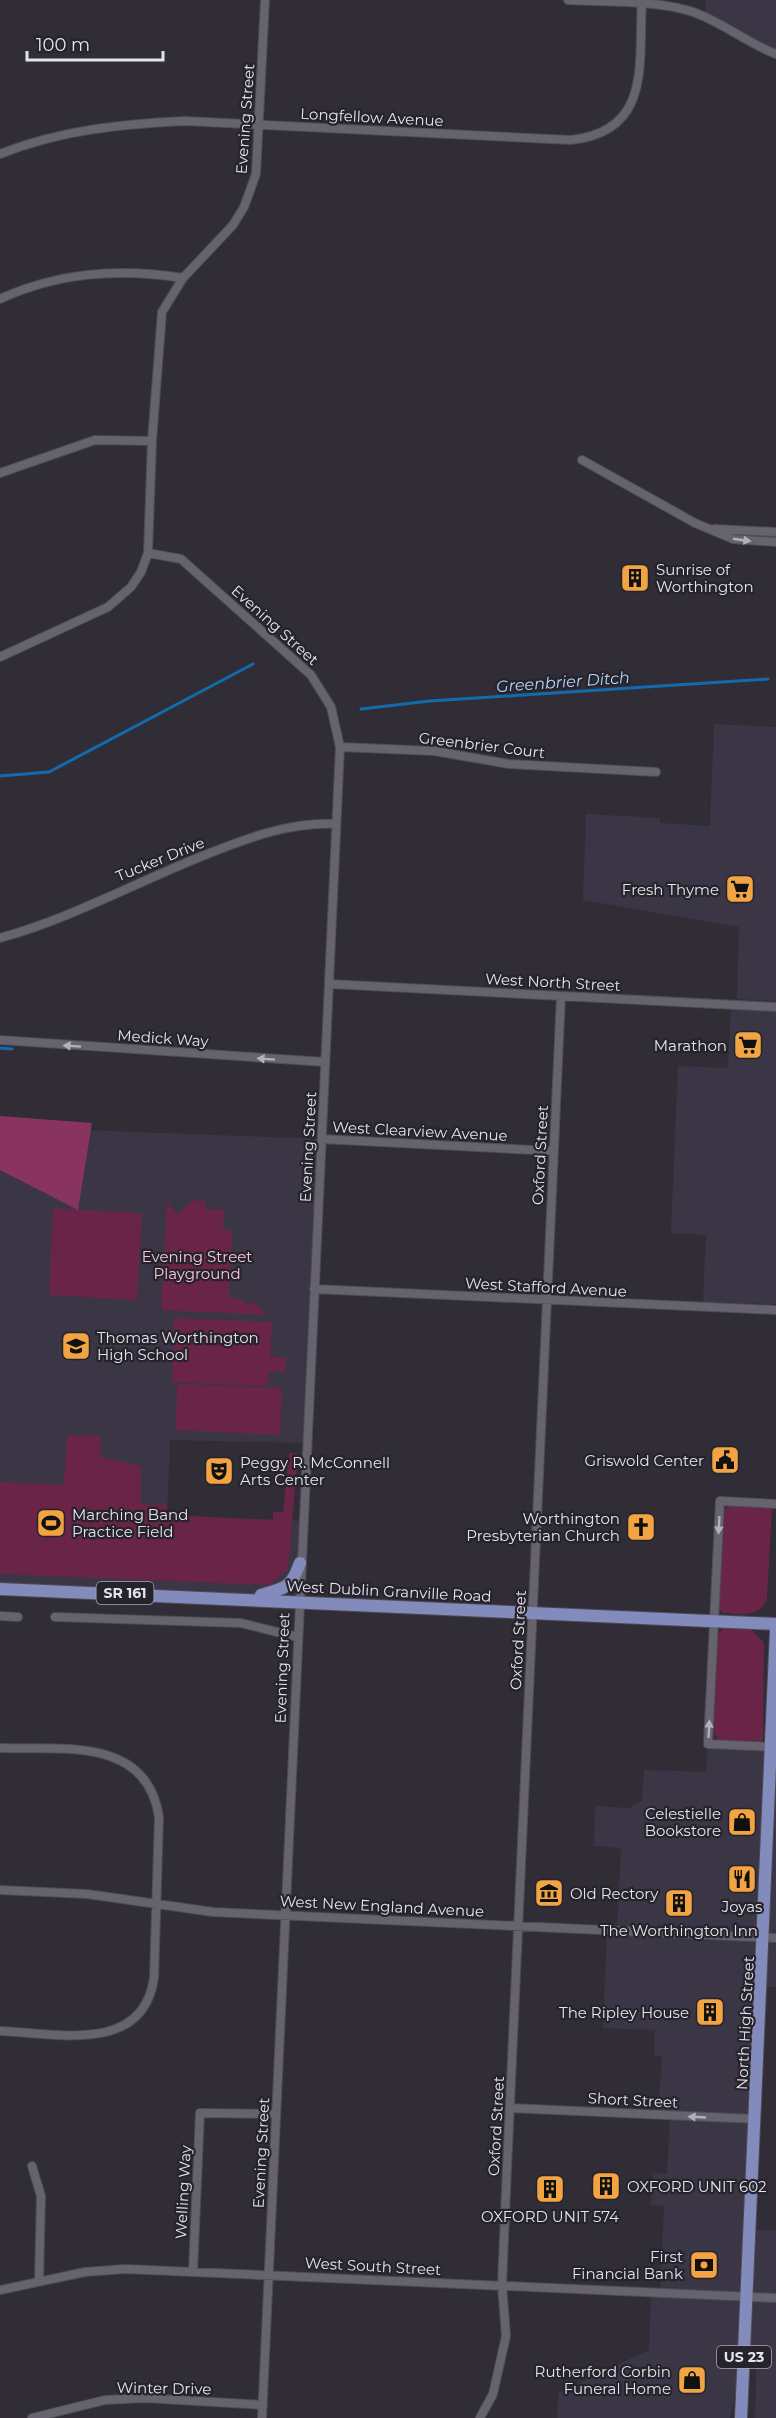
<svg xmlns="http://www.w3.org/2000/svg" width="776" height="2418" font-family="Montserrat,sans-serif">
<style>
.built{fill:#3b3646}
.green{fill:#692448}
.forest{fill:#893360}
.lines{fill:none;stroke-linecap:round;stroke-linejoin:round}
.stream{stroke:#126bac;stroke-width:3}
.street-casing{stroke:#4d4b54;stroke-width:10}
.primary-casing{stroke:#4d4b54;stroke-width:14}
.street{stroke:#66636e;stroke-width:8}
.primary{stroke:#828bbb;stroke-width:12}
.oneway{fill:#b2b0b8}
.labels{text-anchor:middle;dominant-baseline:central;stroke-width:4.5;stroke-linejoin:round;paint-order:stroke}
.shield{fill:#26232d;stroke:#aca9b1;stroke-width:1.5}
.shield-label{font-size:14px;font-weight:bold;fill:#e5e3ea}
.street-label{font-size:15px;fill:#e5e3ea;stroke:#26232d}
.poi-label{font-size:15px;fill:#e5e3ea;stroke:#26232d;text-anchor:end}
.park-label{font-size:15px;fill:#f7c5db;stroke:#26232d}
.water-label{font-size:16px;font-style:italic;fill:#b2d8fb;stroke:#26232d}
</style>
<rect width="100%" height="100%" fill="#302d37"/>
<path class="built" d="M706,0H776V54L705,18Z
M714,724L776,727V1001L737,999L739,927L583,900L586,814L660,818V823L710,826Z
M731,1008L776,1010V1303L773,1304L703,1302L706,1235L671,1233L678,1066L728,1068Z
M0,1127L322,1139L306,1443L170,1440L167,1515L302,1521L300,1563L294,1581L251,1598L0,1589Z
M708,1744L776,1747V1987H762L751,2229L776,2231V2418H755L757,2348L745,2347L730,2418H557L558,2393L649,2350L651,2293H660L664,2206L651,2205L653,2173L667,2174L670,2116L658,2115L662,2056L654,2055L655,2030L603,2028L607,1930H617L621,1848L594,1846L595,1806L629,1808L642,1800L644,1770L706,1772Z"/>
<path class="green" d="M194,1199L196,1202L205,1200V1209L224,1210L223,1230L232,1231L229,1298L241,1299L246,1305L255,1302L267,1315L161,1310L167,1202L177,1214Z
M53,1208L142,1213L137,1300L49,1295Z
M174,1318L272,1322L270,1357L286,1358L285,1372L269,1371L268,1386L172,1382Z
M177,1384L282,1388L280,1435L176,1430Z
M67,1435L101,1436L100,1457L141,1466V1504L167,1505V1515L273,1520V1512H283L289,1453L298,1454L288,1570L269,1585L0,1574V1482L64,1485Z
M734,1504L772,1509L767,1599C759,1618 741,1614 723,1613L718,1607L722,1517L726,1508Z
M723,1628L752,1630L764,1643L763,1738L761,1742L719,1740L713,1732L718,1635Z"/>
<path class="forest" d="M0,1116L92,1123L78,1210L0,1170Z"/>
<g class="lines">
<path class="stream" d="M361,709L430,701L768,679
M0,776L49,772L253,664
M0,1048L12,1049"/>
<g class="street-casing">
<path id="street" d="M568,0C608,2 655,0 693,12C722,22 747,43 776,54
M0,154C60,130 122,124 185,121L571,140C653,131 638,62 642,0
M0,299C59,272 119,268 183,278
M582,460L695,523L733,539L776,542
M0,473L95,440L152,441
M715,529L776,532
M148,553L181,559L311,675L331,707L340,747L262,2418
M0,657L108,607L131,587L141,572L148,553L152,441L162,312L183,278L233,225L244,207L256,174L265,0
M340,747L434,751L509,764L656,772
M0,938C69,919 133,884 200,857C244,839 288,822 336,824
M330,984L776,1007
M0,1040L325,1062
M322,1139L553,1151
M314,1289L776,1310
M0,1616L18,1617
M55,1617L241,1623L297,1637
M773,1747L708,1744L720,1501L776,1504
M0,1748C61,1750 147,1736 159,1817L154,1978C143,2055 56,2033 0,2031
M0,1890L87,1894L213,1912L776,1938
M510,2108L755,2119
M32,2166L41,2196L39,2280
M193,2271L200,2113L276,2114
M0,2290L85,2272L125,2269L776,2298
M32,2418L105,2400L144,2398L263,2405
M480,2418L493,2394L506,2336L502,2285L507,2168L561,996"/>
</g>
<g class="primary-casing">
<path id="primary" d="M0,1589L776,1624
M261,1595C286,1588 291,1588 300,1563
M741,2418L776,1630"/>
</g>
<use href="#street" class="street"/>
<use href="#primary" class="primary"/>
</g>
<defs><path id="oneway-solid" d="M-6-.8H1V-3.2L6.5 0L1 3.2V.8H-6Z" transform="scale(1.5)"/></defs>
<g class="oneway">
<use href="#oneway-solid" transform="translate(742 540) rotate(8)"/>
<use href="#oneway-solid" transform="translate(72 1046) rotate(-176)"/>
<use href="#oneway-solid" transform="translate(266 1059) rotate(-176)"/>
<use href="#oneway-solid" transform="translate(719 1525) rotate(93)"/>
<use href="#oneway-solid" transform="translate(709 1729) rotate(-87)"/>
<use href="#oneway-solid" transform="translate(697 2117) rotate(-177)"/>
</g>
<defs>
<g id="building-square" transform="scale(1.5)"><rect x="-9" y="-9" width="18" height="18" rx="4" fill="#f3a442" stroke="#26232d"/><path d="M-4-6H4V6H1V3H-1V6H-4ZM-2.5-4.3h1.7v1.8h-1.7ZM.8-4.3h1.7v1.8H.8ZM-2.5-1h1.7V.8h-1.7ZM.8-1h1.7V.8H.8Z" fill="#111"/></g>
<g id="supermarket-square" transform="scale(1.5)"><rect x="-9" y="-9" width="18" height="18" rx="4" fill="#f3a442" stroke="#26232d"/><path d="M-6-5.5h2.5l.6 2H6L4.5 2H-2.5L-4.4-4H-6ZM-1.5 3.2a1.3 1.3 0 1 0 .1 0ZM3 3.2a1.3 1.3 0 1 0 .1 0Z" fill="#111"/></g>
<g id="school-square" transform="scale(1.5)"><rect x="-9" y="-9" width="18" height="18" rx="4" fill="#f3a442" stroke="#26232d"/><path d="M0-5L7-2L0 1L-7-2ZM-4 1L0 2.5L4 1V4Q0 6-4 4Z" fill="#111"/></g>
<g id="civic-square" transform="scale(1.5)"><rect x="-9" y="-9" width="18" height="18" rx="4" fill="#f3a442" stroke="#26232d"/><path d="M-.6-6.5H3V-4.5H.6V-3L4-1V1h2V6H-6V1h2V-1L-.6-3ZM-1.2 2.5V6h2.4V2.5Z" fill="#111"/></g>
<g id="theatre-square" transform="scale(1.5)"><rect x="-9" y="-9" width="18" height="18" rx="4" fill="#f3a442" stroke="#26232d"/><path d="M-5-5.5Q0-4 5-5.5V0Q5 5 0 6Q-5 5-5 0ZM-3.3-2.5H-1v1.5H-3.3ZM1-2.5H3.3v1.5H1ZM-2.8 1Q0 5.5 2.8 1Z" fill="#111"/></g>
<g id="stadium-square" transform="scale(1.5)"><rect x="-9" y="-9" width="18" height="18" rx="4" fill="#f3a442" stroke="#26232d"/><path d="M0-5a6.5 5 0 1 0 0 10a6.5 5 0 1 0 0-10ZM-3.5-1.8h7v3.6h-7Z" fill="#111"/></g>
<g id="church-square" transform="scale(1.5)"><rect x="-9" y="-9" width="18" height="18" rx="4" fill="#f3a442" stroke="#26232d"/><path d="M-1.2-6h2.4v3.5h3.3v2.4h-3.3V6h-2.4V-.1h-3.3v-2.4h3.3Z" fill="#111"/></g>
<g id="shop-square" transform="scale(1.5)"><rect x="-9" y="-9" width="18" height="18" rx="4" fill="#f3a442" stroke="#26232d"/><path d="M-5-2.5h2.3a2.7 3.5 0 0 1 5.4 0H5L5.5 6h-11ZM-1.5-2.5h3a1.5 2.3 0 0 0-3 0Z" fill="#111"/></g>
<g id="restaurant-square" transform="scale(1.5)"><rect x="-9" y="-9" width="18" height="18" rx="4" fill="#f3a442" stroke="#26232d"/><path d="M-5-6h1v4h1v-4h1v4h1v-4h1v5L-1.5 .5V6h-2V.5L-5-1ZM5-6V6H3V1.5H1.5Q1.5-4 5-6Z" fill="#111"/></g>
<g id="museum-square" transform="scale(1.5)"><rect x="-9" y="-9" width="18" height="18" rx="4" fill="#f3a442" stroke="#26232d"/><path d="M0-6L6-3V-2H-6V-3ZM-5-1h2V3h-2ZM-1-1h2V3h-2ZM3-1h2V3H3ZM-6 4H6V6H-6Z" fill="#111"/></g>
<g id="bank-square" transform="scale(1.5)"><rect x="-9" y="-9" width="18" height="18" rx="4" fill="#f3a442" stroke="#26232d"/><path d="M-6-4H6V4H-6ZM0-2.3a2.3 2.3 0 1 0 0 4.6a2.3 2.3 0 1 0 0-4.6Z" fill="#111"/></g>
</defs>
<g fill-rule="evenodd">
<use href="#building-square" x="635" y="578"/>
<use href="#supermarket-square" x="740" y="889"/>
<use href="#supermarket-square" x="748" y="1045"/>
<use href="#school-square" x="76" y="1346"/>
<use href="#civic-square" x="725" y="1460"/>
<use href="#theatre-square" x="219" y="1471"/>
<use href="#stadium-square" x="51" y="1523"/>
<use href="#church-square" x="641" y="1527"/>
<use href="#shop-square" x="742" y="1822"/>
<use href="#restaurant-square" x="742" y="1879"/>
<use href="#museum-square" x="549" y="1893"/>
<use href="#building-square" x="679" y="1903"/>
<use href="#building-square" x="710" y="2012"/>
<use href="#building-square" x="606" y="2186"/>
<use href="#building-square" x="550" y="2189"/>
<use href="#bank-square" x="704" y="2265"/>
<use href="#shop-square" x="692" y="2380"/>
</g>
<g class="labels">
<g class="shield">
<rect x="96.5" y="1582" width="57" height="22" rx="4.5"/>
<rect x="717" y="2346" width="54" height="22" rx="4.5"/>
</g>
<g class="shield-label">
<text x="125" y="1593">SR 161</text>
<text x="744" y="2357">US 23</text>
</g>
<g class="street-label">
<text transform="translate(372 117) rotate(3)">Longfellow Avenue</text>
<text transform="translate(245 119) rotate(-86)">Evening Street</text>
<text transform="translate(275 625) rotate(42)">Evening Street</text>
<text transform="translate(482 745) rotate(7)">Greenbrier Court</text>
<text transform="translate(160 859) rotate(-22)">Tucker Drive</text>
<text transform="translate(553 982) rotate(3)">West North Street</text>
<text transform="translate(163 1038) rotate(4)">Medick Way</text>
<text transform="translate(420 1131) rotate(3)">West Clearview Avenue</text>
<text transform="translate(308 1147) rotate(-87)">Evening Street</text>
<text transform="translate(540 1155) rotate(-87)">Oxford Street</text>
<text transform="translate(546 1287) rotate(3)">West Stafford Avenue</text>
<text transform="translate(389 1591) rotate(3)">West Dublin Granville Road</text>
<text transform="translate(518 1640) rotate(-87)">Oxford Street</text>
<text transform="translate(282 1668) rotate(-88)">Evening Street</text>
<text transform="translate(382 1906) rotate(3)">West New England Avenue</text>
<text transform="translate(745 2023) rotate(-87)">North High Street</text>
<text transform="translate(633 2100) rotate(3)">Short Street</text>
<text transform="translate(496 2126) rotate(-87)">Oxford Street</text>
<text transform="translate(261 2153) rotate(-87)">Evening Street</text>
<text transform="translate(183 2192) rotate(-87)">Welling Way</text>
<text transform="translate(373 2266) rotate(3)">West South Street</text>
<text transform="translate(164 2388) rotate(1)">Winter Drive</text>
</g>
<g class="poi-label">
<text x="656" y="569" text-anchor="start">Sunrise of<tspan x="656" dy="17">Worthington</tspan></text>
<text x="719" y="889">Fresh Thyme</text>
<text x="727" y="1045">Marathon</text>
<text x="97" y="1337" text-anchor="start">Thomas Worthington<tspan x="97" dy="17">High School</tspan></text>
<text x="704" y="1460">Griswold Center</text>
<text x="240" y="1462" text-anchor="start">Peggy R. McConnell<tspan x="240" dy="17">Arts Center</tspan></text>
<text x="72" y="1514" text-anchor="start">Marching Band<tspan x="72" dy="17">Practice Field</tspan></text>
<text x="620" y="1518">Worthington<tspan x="620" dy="17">Presbyterian Church</tspan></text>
<text x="721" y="1813">Celestielle<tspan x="721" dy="17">Bookstore</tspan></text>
<text x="570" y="1893" text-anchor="start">Old Rectory</text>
<text x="742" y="1906" text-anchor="middle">Joyas</text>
<text x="679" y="1930" text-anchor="middle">The Worthington Inn</text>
<text x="689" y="2012">The Ripley House</text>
<text x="627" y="2186" text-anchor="start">OXFORD UNIT 602</text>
<text x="550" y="2216" text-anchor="middle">OXFORD UNIT 574</text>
<text x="683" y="2256">First<tspan x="683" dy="17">Financial Bank</tspan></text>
<text x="671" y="2371">Rutherford Corbin<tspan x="671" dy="17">Funeral Home</tspan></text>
</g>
<g class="park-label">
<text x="197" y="1256">Evening Street<tspan x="197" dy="17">Playground</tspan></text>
</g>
<g class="water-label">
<text transform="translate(563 682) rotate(-4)">Greenbrier Ditch</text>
</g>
</g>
<path d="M27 51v9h136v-9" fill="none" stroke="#e5e3ea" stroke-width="3"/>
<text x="36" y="51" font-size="18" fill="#e5e3ea" stroke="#26232d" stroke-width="4.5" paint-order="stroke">100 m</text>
</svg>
